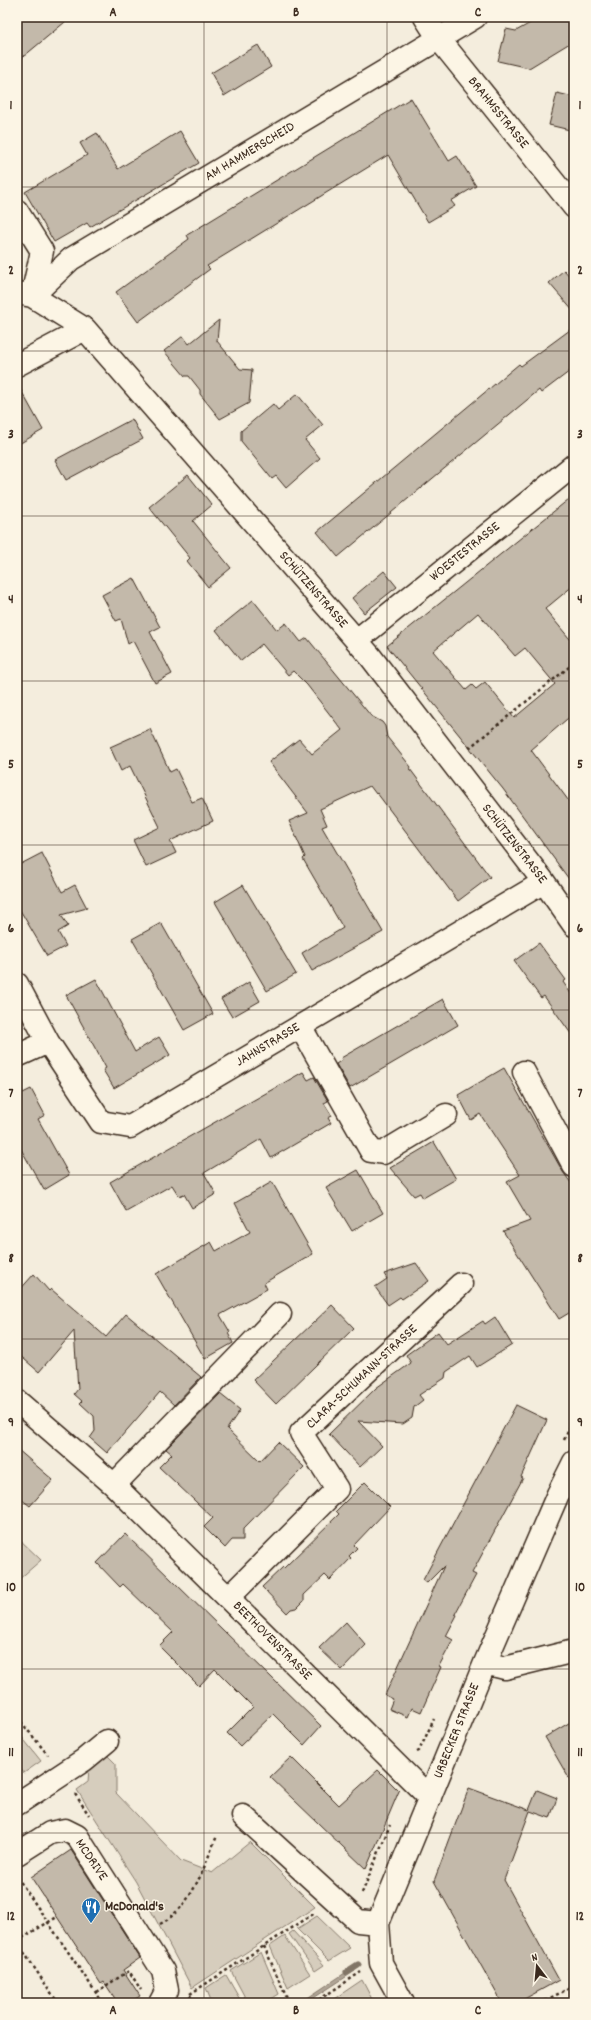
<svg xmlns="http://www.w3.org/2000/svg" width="591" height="2020" font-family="Dekko,sans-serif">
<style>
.green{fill:#d6cdbd;stroke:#887c6e}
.water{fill:#b0a596;stroke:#817466}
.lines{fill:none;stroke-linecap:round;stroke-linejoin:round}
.stream{stroke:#817466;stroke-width:7}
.building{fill:#c3b9aa;stroke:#3b2a1e;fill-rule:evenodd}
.minor-casing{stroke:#3b2a1e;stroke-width:25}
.path{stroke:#3b2a1e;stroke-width:2.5;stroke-dasharray:3 3;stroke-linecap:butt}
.minor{stroke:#fcf5e5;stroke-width:22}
.grid{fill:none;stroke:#3b2a1e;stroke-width:1;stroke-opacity:0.55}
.labels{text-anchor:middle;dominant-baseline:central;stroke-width:3;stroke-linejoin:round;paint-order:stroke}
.street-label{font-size:14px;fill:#3b2a1e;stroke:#fcf5e5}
.poi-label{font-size:14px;font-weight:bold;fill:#3b2a1e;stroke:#fcf5e5;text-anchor:start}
.neatline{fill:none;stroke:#3b2a1e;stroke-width:1.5}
.grid-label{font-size:13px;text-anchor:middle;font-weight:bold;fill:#3b2a1e}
</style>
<rect width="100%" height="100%" fill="#f4eddd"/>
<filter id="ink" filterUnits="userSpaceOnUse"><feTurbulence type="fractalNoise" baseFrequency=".025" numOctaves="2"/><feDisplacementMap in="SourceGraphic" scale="8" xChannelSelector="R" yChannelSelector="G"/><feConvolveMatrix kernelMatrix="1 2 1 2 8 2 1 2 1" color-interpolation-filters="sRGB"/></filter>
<g filter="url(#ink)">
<path class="green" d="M17,1537L41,1560L17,1581Z
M17,1731L41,1761L24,1773L17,1764Z
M106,1754L116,1764V1793L181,1861L212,1873L250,1842L315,1907L192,1988L136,1882L77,1790L88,1782L89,1768Z
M317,1916L350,1948L329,1961L297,1929Z
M293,1931L324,1965L315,1971L289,1934Z
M285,1936L310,1974L288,1988L270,1946Z
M261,1952L279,1994L265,2003H248L231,1971Z
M226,1975L242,2003H212L206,1988Z
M362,1980L374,2003H328Z"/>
<path class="water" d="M354,1967L355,1971L306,2003H300Z"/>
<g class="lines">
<path class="stream" d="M347,1972L358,1965"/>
</g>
<path class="building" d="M17,17H71L17,62Z
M541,17H574L570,43L529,68L498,61L506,29L516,31Z
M258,45L271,67L224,96L211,73Z
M557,93L574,97V131L549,125Z
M411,98L449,161L457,156L476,186L451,201L455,206L428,222L388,155L207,266L210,269L138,322L116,292L189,239L187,235Z
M180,131L199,163L90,227L87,223L54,242L25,192L87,155L80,143L97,133L118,169Z
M564,270L574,281V312L549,283Z
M219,320L217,341L240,369L252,370L249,403L220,419L200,394V390L189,376H185L164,351L183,336L189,344Z
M574,327V368L541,393L539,390L338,557L317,532L519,364L521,366Z
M17,383L43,430L17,445Z
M297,394L323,425L305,440L320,458L286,488L276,476L272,479L241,441V431L273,404L278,410Z
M132,419L143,439L66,480L55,460Z
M188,475L212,505L193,521L231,568L208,587L187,561L190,558L149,507Z
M574,495V585L545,609L574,644V713L531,750L574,808V886L503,789L387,646ZM478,613L515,656L525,648L555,684L514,718L485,682L476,689L472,685L466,690L433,651Z
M384,571L397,587L364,613L352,598Z
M134,578L160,627L150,632L172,674L155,683L133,641L128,644L121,619L116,621L102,595Z
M253,600L277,630L286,623L301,642L307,638L371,716L382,722L385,726L387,737L411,767L410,769L490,877L458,901L377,793L376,794L370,786L320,809L327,825L322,827L383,932L312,971L302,953L343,928L303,859L305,857L289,821L308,813L269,762L299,739L312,754L342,730L307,685L293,671L288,675L262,644L241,661L216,630Z
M150,729L170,772L176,769L192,802L202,798L213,821L170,841L176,853L146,867L133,840L160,827L130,766L121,771L110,747Z
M42,853L62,892L75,885L87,908L61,915L68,926L58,932L66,946L47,956L17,905V866Z
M243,885L296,974L267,991L215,902Z
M161,923L213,1014L184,1030L132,939Z
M539,943L566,980L563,982L574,998V1038L544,996L541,998L514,961Z
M96,979L135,1052L159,1037L170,1055L114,1088L103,1070L106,1068L66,995Z
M249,982L260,1001L232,1017L221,999Z
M443,999L458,1025L350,1088L336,1064L342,1060L341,1058Z
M504,1068L563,1172L574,1187V1310L559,1319L503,1231L530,1221L507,1182L520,1175L480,1114L471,1120L458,1095Z
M303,1072L308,1080L314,1077L328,1101L324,1103L332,1116L328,1118L331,1123L271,1158L261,1139L204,1173L216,1194L192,1208L184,1194L179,1196L172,1185L126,1211L110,1182Z
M17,1082L23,1093L31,1089L45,1115L38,1119L69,1175L44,1190L17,1142Z
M434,1142L456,1179L423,1198L420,1193L414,1196L390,1168Z
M358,1170L383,1213L352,1231L326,1188Z
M272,1182L313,1254L264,1283L267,1289L220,1315L230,1332L228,1333L233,1343L205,1359L156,1274L211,1242L216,1251L250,1232L235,1203Z
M416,1263L429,1281L402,1299L400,1297L388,1305L375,1287L387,1279L384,1274Z
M34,1274L49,1291L51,1289L106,1337L126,1314L201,1377L174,1405L160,1392L107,1453L90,1438L95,1431L94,1416L80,1403L82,1401L74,1394L78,1389L74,1331L39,1372L17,1353V1293Z
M332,1305L354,1328L276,1404L253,1380Z
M495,1317L512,1345L477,1367L470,1356L446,1372L445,1378L419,1395L423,1400L414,1407L412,1418L403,1424L358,1421L382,1446L360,1467L329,1434L376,1388L411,1363L406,1355L438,1332L447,1344L483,1321L485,1324Z
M220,1394L240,1410L227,1429L260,1461L278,1442L304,1467L243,1529V1540H232L225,1548L204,1527L213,1518L159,1467L172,1454L166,1449Z
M516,1405L547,1420L521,1477L523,1478L472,1573L476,1575L455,1614L457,1615L446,1636L453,1640L439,1666L441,1667L421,1712L412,1708L408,1717L389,1709L393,1699L385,1695L444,1566L427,1583L423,1580Z
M17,1449L53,1480L30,1506L17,1496Z
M365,1482L390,1507L354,1545L357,1548L349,1556L351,1558L330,1580L325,1575L304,1595V1601L297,1608L291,1609L287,1613L262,1587L283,1567L284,1568L339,1514L336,1511Z
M125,1534L321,1726L304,1745L273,1714L240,1746L227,1733L253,1707L215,1669L199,1686L159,1646L173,1632L123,1584L120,1587L97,1563Z
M346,1622L366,1645L342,1670L319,1648Z
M574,1720V1787L545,1737Z
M291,1757L339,1805L378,1770L399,1791L366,1869L270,1777Z
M469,1788L529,1810L537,1790L557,1798L550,1818L530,1811L504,1880L559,1980L517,2003H502L434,1881Z
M71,1850L140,1958L123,1970L140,1996L129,2003H118L104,1982L101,1984L31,1877Z"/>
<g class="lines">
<g class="minor-casing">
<path id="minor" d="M425,17L439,39L574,207
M17,211L42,251L32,296
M17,293L32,296L85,329L370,656L544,882L574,925
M32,296L71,259L475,17
M17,365L85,329
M357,640L574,465
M17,984L48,1042
M300,1026L371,1151L383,1153L446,1115
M17,1056L48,1042L101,1122L130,1127L544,882
M524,1072L574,1166
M17,1401L114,1485L430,1798
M114,1485L280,1314
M229,1597L337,1489L301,1433L461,1284
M485,1663L505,1668L574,1651
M17,1804L84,1760L107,1741
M243,1816L358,1921L378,1923
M17,1854L50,1833L65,1830L77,1836L163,1971L167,1990L160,2003
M403,2003L381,1963L378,1923L485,1663L558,1494L574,1462"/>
</g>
<path class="path" d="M469,748L574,663
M564,1440L574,1419
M17,1717L48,1755
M417,1752L419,1751L434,1719
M75,1794L89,1815
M17,1877L103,2003
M362,1893L390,1825
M160,1924C193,1906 203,1868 217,1836
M17,1941L57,1917
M17,1942L58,2003
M264,1946L289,2003
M96,1992L129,1971L141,1990
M190,1994L315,1913
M190,1995L193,2003
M314,2003L361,1972
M540,2003L574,1986"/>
<use href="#minor" class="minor"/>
</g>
</g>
<path class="grid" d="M204,17V2003M387,17V2003M17,187H574M17,351H574M17,516H574M17,681H574M17,845H574M17,1010H574M17,1175H574M17,1339H574M17,1504H574M17,1669H574M17,1833H574"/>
<defs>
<g id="restaurant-pin" transform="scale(1)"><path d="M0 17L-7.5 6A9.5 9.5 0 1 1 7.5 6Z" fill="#1f6fb2" stroke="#fcf5e5"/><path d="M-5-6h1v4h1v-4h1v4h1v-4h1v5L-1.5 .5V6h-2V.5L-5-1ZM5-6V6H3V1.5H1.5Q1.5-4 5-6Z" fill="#fff"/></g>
</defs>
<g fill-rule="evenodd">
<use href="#restaurant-pin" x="91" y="1907"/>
</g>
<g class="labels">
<g class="street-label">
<text transform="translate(498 113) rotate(51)">BRAHMSSTRASSE</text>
<text transform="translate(250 152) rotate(-31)">AM HAMMERSCHEID</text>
<text transform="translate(465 552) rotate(-39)">WOESTESTRASSE</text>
<text transform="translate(313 590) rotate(49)">SCHÜTZENSTRASSE</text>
<text transform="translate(514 844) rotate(52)">SCHÜTZENSTRASSE</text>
<text transform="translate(268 1045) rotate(-31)">JAHNSTRASSE</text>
<text transform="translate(362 1377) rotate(-43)">CLARA-SCHUMANN-STRASSE</text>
<text transform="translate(272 1641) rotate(45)">BEETHOVENSTRASSE</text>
<text transform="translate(457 1731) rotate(-68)">URBECKER STRASSE</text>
<text transform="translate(91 1860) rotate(56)">MCDRIVE</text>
</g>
<g class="poi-label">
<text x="105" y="1907">McDonald's</text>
</g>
</g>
<rect width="591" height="2020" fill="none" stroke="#fcf5e5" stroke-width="44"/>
<g transform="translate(537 1966) rotate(344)" stroke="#fcf5e5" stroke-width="3" paint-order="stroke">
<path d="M0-3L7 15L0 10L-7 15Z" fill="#3b2a1e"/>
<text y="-6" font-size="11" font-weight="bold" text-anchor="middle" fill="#3b2a1e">N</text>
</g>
<rect x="22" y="22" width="547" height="1976" class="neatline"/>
<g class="grid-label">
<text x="113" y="16">A</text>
<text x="296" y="16">B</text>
<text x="478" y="16">C</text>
<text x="11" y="109">1</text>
<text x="580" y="109">1</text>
<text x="11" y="274">2</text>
<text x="580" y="274">2</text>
<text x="11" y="438">3</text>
<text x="580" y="438">3</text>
<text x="11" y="603">4</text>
<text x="580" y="603">4</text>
<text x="11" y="768">5</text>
<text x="580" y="768">5</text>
<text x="11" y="932">6</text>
<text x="580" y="932">6</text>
<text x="11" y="1097">7</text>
<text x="580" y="1097">7</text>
<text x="11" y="1262">8</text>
<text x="580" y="1262">8</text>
<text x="11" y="1426">9</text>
<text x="580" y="1426">9</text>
<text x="11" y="1591">10</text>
<text x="580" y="1591">10</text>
<text x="11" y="1756">11</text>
<text x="580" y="1756">11</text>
<text x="11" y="1920">12</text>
<text x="580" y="1920">12</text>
<text x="113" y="2014">A</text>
<text x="296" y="2014">B</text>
<text x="478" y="2014">C</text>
</g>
</svg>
